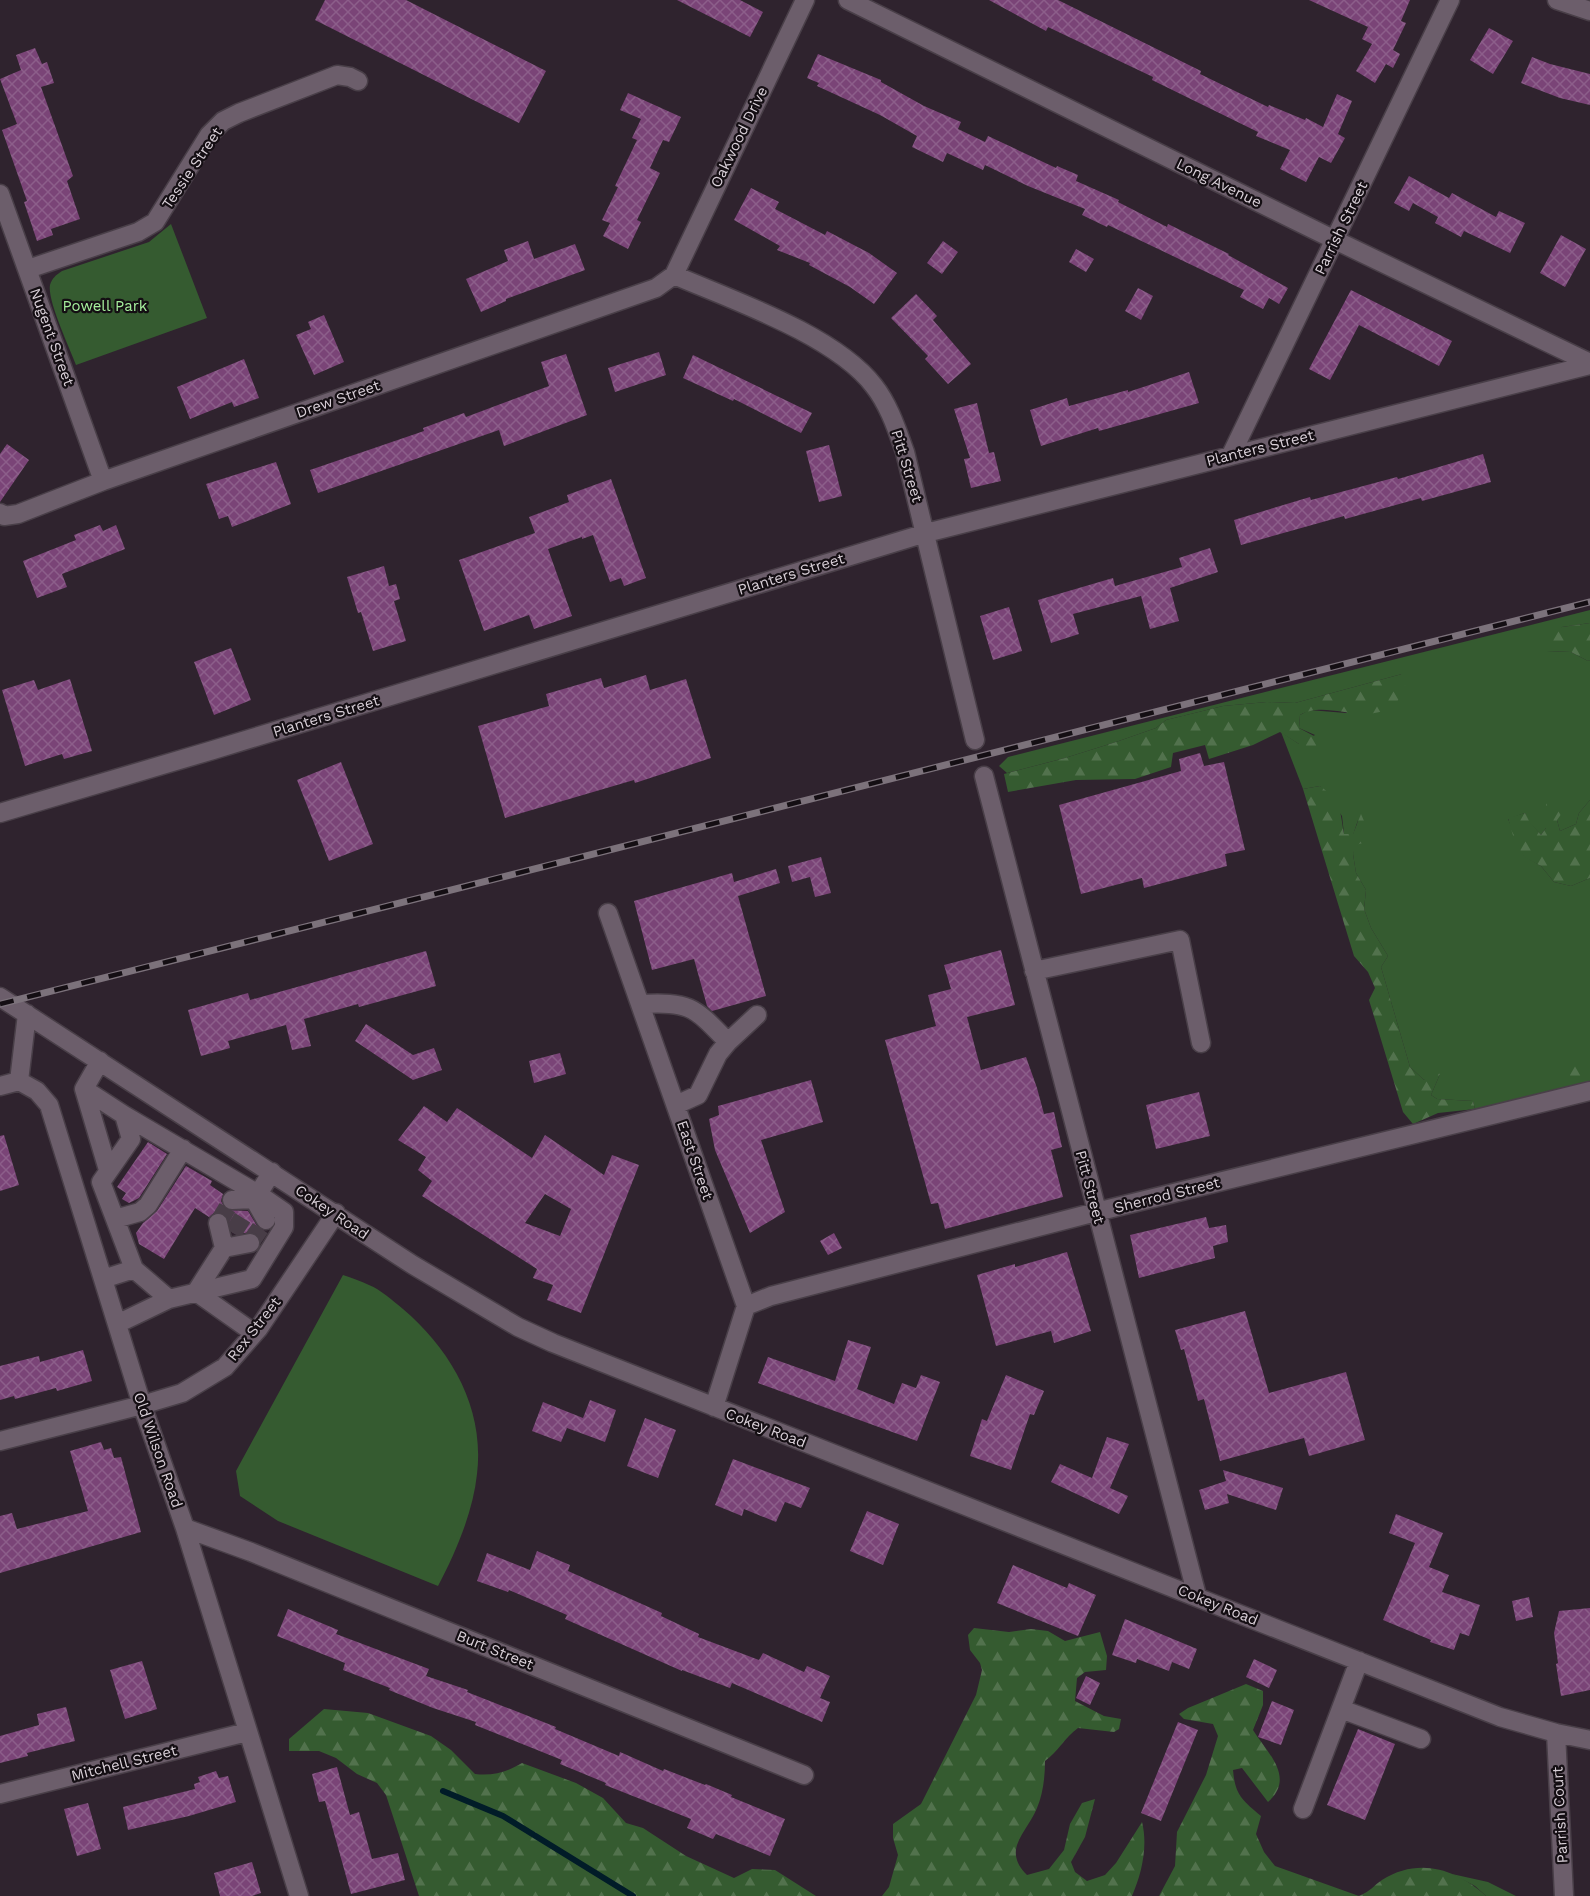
<svg xmlns="http://www.w3.org/2000/svg" width="1590" height="1896" font-family="'Work Sans',sans-serif">
<style>
.green{fill:#355b30}
.forest{fill:url(#forest-firs)}
.lines{fill:none;stroke-linecap:round;stroke-linejoin:round}
.stream{stroke:#011c28;stroke-width:6}
.building{fill:url(#building-cross-hatch);fill-rule:evenodd}
.minor-tunnel{stroke:#483d47;stroke-width:18;stroke-dasharray:18 9;stroke-linecap:butt}
.minor-casing{stroke:#493f48;stroke-width:21}
.minor{stroke:#6c5e6b;stroke-width:18}
.rail-casing{stroke:#7c727b;stroke-width:7}
.rail{stroke:#140e13;stroke-width:4.5;stroke-dasharray:14;stroke-linecap:butt}
.labels{text-anchor:middle;dominant-baseline:central;stroke-width:4.5;stroke-linejoin:round;paint-order:stroke}
.street-label{font-size:15px;fill:#d8cfd7;stroke:#140e13}
.park-label{font-size:15px;fill:#a6f09d;stroke:#140e13}
</style>
<defs>
<pattern id="forest-firs" width="22" height="20" patternUnits="userSpaceOnUse" patternTransform="scale(1.5)"><rect width="22" height="20" fill="#355b30"/><path d="M5 1l3.5 6h-7zM16 11l3.5 6h-7z" fill="#52724d"/></pattern>
<pattern id="building-cross-hatch" width="8" height="8" patternUnits="userSpaceOnUse" patternTransform="scale(1.5)"><rect width="8" height="8" fill="#7a4477"/><path d="M0 0l8 8M0 8l8-8" fill="none" stroke="#8c5e8a"/></pattern>
</defs>
<rect width="100%" height="100%" fill="#2f232e"/>
<path class="green" d="M171,224L207,318L76,365C70,349 47,300 50,285C52,278 56,275 62,271L149,242Z
M1590,610V623L1562,627L1547,651L1571,652L1588,661L1590,660V800L1579,813L1576,824L1560,831L1557,820L1546,803V828L1541,835L1528,821L1525,813L1508,819L1524,856L1541,866L1554,882L1571,886L1590,878V1064L1588,1065L1580,1084L1522,1099L1475,1109L1473,1101L1437,1099L1431,1095L1440,1074L1424,1080L1410,1067L1381,967L1388,956L1371,928L1364,909L1366,890L1356,873L1353,854L1358,820L1353,835L1344,834L1342,816L1320,786L1303,789L1281,732L1299,744L1315,735L1299,728L1300,715L1309,710L1346,713L1402,674L1295,703L1267,702L1223,706L1166,720L1156,728L1116,742L1065,758L1007,773L999,766L1008,757Z
M343,1275C352,1278 361,1281 369,1285C381,1290 392,1300 403,1309C451,1350 485,1408 477,1474C473,1512 456,1552 438,1586L278,1521L240,1496L236,1471Z
M1452,1874L1488,1882L1516,1896H1486L1475,1886Z"/>
<path class="forest" d="M1590,623V660L1588,661L1571,652L1547,651L1538,636L1562,627Z
M1402,674L1406,689C1402,694 1398,701 1394,705C1364,727 1327,699 1300,715L1299,728L1329,744L1327,749L1318,753L1299,744L1280,732L1253,745L1209,759L1205,745L1173,753L1171,767L1135,779L1076,780L1008,792L1004,774L1065,758L1116,742L1156,728L1166,720L1223,706L1267,702L1295,703Z
M1320,786C1341,801 1340,810 1344,834H1353L1361,814L1370,835L1366,842L1356,845L1353,854L1356,873L1366,890L1364,909L1371,928L1388,956L1381,967L1410,1067L1424,1080L1434,1071L1440,1074L1431,1095L1437,1099L1473,1101L1475,1109L1438,1113L1413,1124L1403,1112L1369,1000L1375,988L1368,972L1354,956L1303,789Z
M1558,799L1567,806L1557,820L1560,831L1576,824L1579,813L1590,800V878L1571,886L1554,882L1541,866L1524,857L1514,839L1508,818L1525,813L1529,821L1541,835L1546,828V803Z
M1576,1062L1590,1064V1082L1580,1084L1572,1082L1569,1072Z
M974,1628L1009,1632L1031,1629L1048,1631L1065,1641L1100,1632L1107,1656L1106,1670L1085,1672L1077,1678L1075,1701L1104,1716L1121,1719L1119,1729L1114,1732L1078,1728C1065,1737 1058,1752 1045,1761C1045,1777 1043,1794 1037,1808C1027,1833 1001,1849 1027,1875L1049,1869L1064,1850L1070,1824L1082,1803L1095,1799L1085,1837L1071,1862L1075,1872L1087,1881L1105,1875L1116,1863L1142,1822C1148,1846 1142,1873 1132,1896H882L889,1887L898,1855L893,1838V1824L921,1804L976,1695L982,1670L980,1663L970,1650L968,1635Z
M1246,1684L1263,1691V1705L1253,1730C1267,1753 1296,1777 1268,1802L1242,1768L1233,1770C1235,1795 1242,1800 1261,1816L1256,1834L1264,1852L1275,1866L1359,1896C1371,1891 1373,1886 1382,1880C1419,1857 1456,1869 1486,1896H1159L1175,1866L1177,1832L1206,1775L1218,1736L1213,1724L1184,1719L1179,1714L1188,1708Z
M324,1709L368,1713L431,1736L451,1750L475,1774C493,1776 507,1772 522,1763L576,1783L603,1798L626,1823L643,1828L686,1856L734,1878L752,1869L775,1870L816,1896H419L386,1795L377,1783L357,1774L336,1758L319,1751H289V1739Z"/>
<g class="lines">
<path class="stream" d="M443,1791L503,1816L633,1896"/>
</g>
<path class="building" d="M325,0H406L546,71L519,123L315,20Z
M677,0H740L763,12L750,37Z
M989,0H1058L1201,71L1200,74L1268,107L1269,105L1305,120L1306,118L1323,127L1337,94L1352,101L1338,134L1345,138L1331,163L1319,157L1306,182L1280,169L1290,150L1256,136L1258,132L1152,80L1153,77L1048,27L1046,31Z
M1309,0H1410L1401,21L1406,23L1393,50L1400,54L1393,68L1386,64L1375,83L1356,71L1372,44L1362,39L1368,27Z
M1489,28L1513,41L1493,74L1470,60Z
M35,48L42,64L47,62L54,83L41,87L73,176L67,181L80,219L51,229L53,235L37,241L24,202L27,201L2,130L17,124L0,79L21,70L16,55Z
M818,54L881,80V82L924,106L961,122L958,129L985,142L988,136L1056,168L1057,166L1078,175L1076,181L1119,200L1118,202L1167,227L1168,224L1229,254L1228,255L1288,288L1279,304L1269,298L1263,309L1240,297L1244,290L1108,225L1107,227L1082,215L1085,209L1028,186L985,165L983,170L947,153L943,162L912,147L917,136L880,115L817,86L819,83L807,78Z
M1532,57L1550,64L1590,74V105L1560,98L1521,83Z
M628,93L681,117L669,142L663,140L650,168L660,173L637,220L641,222L628,249L603,236L610,223L602,220L618,187L615,186L637,140L632,138L641,119L620,110Z
M1409,176L1449,198L1452,193L1496,217L1499,211L1525,223L1510,253L1464,231L1461,237L1435,223L1438,217L1413,203L1409,211L1394,203Z
M751,188L779,202L775,209L825,235L827,231L869,253L897,273L874,304L850,287L809,265L810,263L777,250L780,246L734,220Z
M1561,235L1586,249L1565,287L1540,273Z
M528,241L534,259L575,244L585,270L506,299V301L481,312L466,279L508,261L504,250Z
M943,241L958,252L942,274L927,263Z
M1076,249L1094,259L1086,272L1069,262Z
M1138,288L1153,296L1141,320L1125,311Z
M1351,290L1452,341L1439,366L1359,325L1330,380L1309,369Z
M916,294L937,316L933,320L971,364L948,384L925,359L928,356L891,318Z
M324,315L344,362L314,375L296,335L311,329L308,322Z
M659,352L666,375L615,392L608,368Z
M566,354L587,415L504,446L499,430L318,493L310,470L424,431L423,428L464,413L466,417L549,386L541,362Z
M693,355L812,413L801,433L734,399L733,401L683,378Z
M244,359L259,398L234,407L232,402L190,419L177,387Z
M1189,372L1199,403L1099,431L1098,428L1041,446L1030,410L1067,398L1069,406L1128,390V392Z
M977,403L989,453L994,452L1001,481L971,488L964,459L970,458L954,409Z
M7,444L29,460L0,502V454Z
M829,445L842,496L819,502L806,451Z
M1483,454L1491,482L1422,501L1421,498L1345,519L1344,516L1241,545L1234,520L1310,497L1311,500L1397,477L1398,479Z
M276,462L291,504L232,527L228,516L219,519L206,484Z
M611,479L646,578L624,586L621,578L610,582L593,535L582,539V537L548,549L572,616L534,629L529,615L484,631L459,560L535,533L529,517L569,502L567,495Z
M100,525L103,531L116,525L125,549L62,574L67,587L37,598L23,561L76,540L74,535Z
M1210,548L1218,572L1170,588L1179,621L1150,629L1141,596L1073,614L1079,634L1051,643L1038,600L1113,578L1115,586L1182,567L1179,558Z
M384,566L389,586L396,584L400,599L394,601L406,641L373,651L361,612L358,613L347,577Z
M1009,607L1022,651L993,660L980,616Z
M231,648L251,700L214,715L194,662Z
M646,675L650,690L686,679L711,758L635,783L634,780L505,818L478,726L549,706L546,694L601,678L604,688Z
M70,679L92,751L64,759L62,754L25,766L2,690L34,680L38,690Z
M1200,753L1204,766L1224,762L1245,850L1225,854L1227,866L1144,888L1142,878L1081,894L1059,805L1181,771L1179,759Z
M341,762L373,844L329,861L297,780Z
M821,857L831,893L815,897L810,877L792,882L788,866Z
M776,869L780,883L738,896L766,996L712,1011L707,1006L694,959L652,970L634,901L732,873L734,882Z
M1001,950L1015,1005L967,1017L981,1070L1026,1057L1037,1088L1044,1114L1054,1112L1062,1147L1051,1150L1063,1197L945,1229L938,1203L931,1204L885,1040L936,1026L928,995L951,989L944,965Z
M426,951L436,986L359,1007L358,1004L304,1019L311,1046L292,1050L286,1025L228,1041L230,1048L201,1056L188,1010L248,993L250,1000Z
M366,1024L413,1055L434,1048L442,1070L413,1080L355,1041Z
M560,1053L566,1074L534,1083L529,1061Z
M811,1080L823,1122L761,1140L785,1212L750,1233L715,1150L709,1119L719,1115L718,1106Z
M1199,1092L1210,1136L1156,1149L1146,1105Z
M424,1106L447,1122L457,1108L532,1158L545,1135L604,1175L612,1155L639,1165L581,1313L547,1300L553,1285L533,1278L537,1269L422,1196L432,1181L418,1170L426,1157L398,1140ZM545,1194L571,1209L560,1236L525,1223Z
M4,1135L19,1185L0,1191V1136Z
M148,1142L167,1154L139,1198L129,1203L122,1199L126,1193L117,1187Z
M186,1166L212,1181L210,1185L223,1194L221,1201L226,1210L248,1211L257,1226L264,1231L260,1238L253,1232L236,1234L232,1232L229,1220L222,1212H215L209,1217L195,1208L164,1259L139,1244L136,1233L143,1223L157,1211Z
M1206,1217L1209,1228L1226,1225L1228,1242L1213,1246L1215,1258L1139,1278L1130,1235Z
M834,1233L842,1248L828,1255L820,1241Z
M1067,1252L1091,1331L1054,1343L1051,1331L996,1346L977,1275L1015,1264V1267Z
M1245,1311L1269,1393L1346,1372L1365,1440L1309,1456L1304,1438L1220,1461L1204,1399L1198,1401L1184,1349L1181,1350L1175,1330Z
M848,1340L871,1347L857,1389L894,1404L902,1383L916,1388L921,1375L940,1382L917,1441L758,1383L768,1357L835,1381Z
M83,1350L92,1381L57,1391L56,1388L15,1399L14,1396L0,1400V1366L39,1356L40,1362Z
M1006,1375L1044,1391L1034,1415L1030,1414L1011,1470L970,1456L982,1419L987,1421Z
M590,1400L616,1410L605,1442L567,1428L561,1442L532,1431L543,1402L583,1418Z
M645,1418L676,1430L658,1478L627,1466Z
M1107,1437L1129,1444L1110,1488L1128,1496L1119,1514L1051,1482L1060,1464L1092,1478Z
M101,1442L104,1450L111,1448L114,1458L121,1457L141,1532L0,1573V1516L12,1513L17,1529L88,1511L70,1451Z
M733,1459L810,1488L801,1508L785,1502L776,1522L744,1509L742,1516L715,1505Z
M1223,1470L1283,1488L1276,1510L1227,1494L1229,1503L1205,1510L1199,1490L1226,1481Z
M867,1511L899,1524L883,1565L850,1551Z
M1396,1514L1443,1533L1429,1567L1449,1575L1442,1592L1480,1605L1469,1636L1460,1633L1454,1650L1430,1642L1431,1640L1383,1620L1415,1543L1389,1533Z
M537,1551L570,1565L568,1571L662,1613L661,1616L699,1634L698,1637L759,1660L763,1653L804,1672L807,1666L830,1676L820,1698L830,1702L822,1722L732,1683L730,1688L682,1670V1671L565,1619L567,1615L509,1590L508,1592L477,1581L487,1553L530,1570Z
M1013,1565L1067,1588L1069,1583L1096,1595L1078,1636L997,1603Z
M1529,1597L1533,1617L1516,1621L1512,1601Z
M1590,1608V1690L1561,1696L1556,1664L1558,1663L1554,1633L1559,1611Z
M288,1609L338,1630L336,1634L429,1669L426,1676L468,1690L467,1692L556,1727L555,1729L619,1756L620,1752L663,1771L664,1769L705,1785L706,1784L732,1795L731,1797L785,1819L770,1856L716,1834L713,1839L687,1828L691,1819L605,1785L606,1783L560,1764L562,1760L475,1725L476,1722L433,1708L389,1690L390,1688L343,1670L345,1663L277,1636Z
M1125,1619L1197,1649L1189,1669L1172,1662L1169,1671L1137,1659L1136,1663L1112,1655Z
M1254,1659L1277,1670L1269,1688L1246,1677Z
M142,1661L157,1709L125,1719L110,1670Z
M1086,1676L1100,1683L1090,1705L1076,1698Z
M1272,1701L1294,1710L1281,1745L1258,1737Z
M66,1707L75,1741L27,1753L28,1756L0,1763V1736L39,1725L37,1714Z
M1178,1722L1198,1730L1161,1821L1141,1813Z
M1358,1729L1395,1744L1365,1820L1327,1805Z
M337,1767L350,1815L359,1812L372,1859L398,1853L405,1880L351,1894L325,1801L319,1802L312,1774Z
M216,1771L219,1778L228,1776L236,1802L189,1816L128,1830L123,1807L195,1789L194,1784L200,1782L198,1777Z
M88,1803L101,1849L77,1856L64,1809Z
M252,1862L261,1893L252,1896H220L214,1873Z"/>
<g class="lines">
<path class="minor-tunnel" d="M218,1223L232,1200
M233,1233L248,1209
M250,1243L266,1220"/>
<g class="minor-casing">
<path id="minor" d="M848,0L1335,240L1590,363
M1557,0L1590,11
M0,194L103,481
M28,269L138,232L155,222L209,135L223,121L239,113L337,75L350,77L358,81
M674,275C732,300 835,335 874,386C889,405 897,430 905,452L975,740
M1231,455L1450,0
M0,513L4,516L18,514L103,481L656,288L674,275L805,0
M984,776L1197,1596
M0,813L213,750L926,533L1590,365
M608,913L746,1306L714,1407
M1034,971L1180,940L1201,1043
M0,997L413,1265L518,1327L553,1343L1500,1717L1556,1733L1590,1740
M640,1004C691,1002 693,1006 728,1042
M27,1014L19,1081L37,1091L49,1105L142,1405L185,1528L299,1896
M100,1061L84,1089L124,1115L131,1139L101,1182L134,1269L103,1279
M0,1086L19,1081
M84,1089L108,1170
M676,1105L698,1095L718,1054L728,1042L757,1015
M124,1115L258,1194L254,1199L232,1200
M254,1199L266,1220
M115,1219L140,1212L148,1205L183,1149
M218,1223L224,1248L196,1292L254,1333
M224,1248L250,1243
M134,1269L169,1299
M746,1306L771,1296L1096,1212L1590,1091
M117,1324L169,1299L252,1279L284,1227V1212L258,1194L272,1172
M0,1441L142,1405L182,1393L225,1367L259,1328L336,1213
M185,1528L251,1552L804,1775
M1341,1709L1421,1739
M1556,1733L1564,1896
M0,1794L247,1732
M1303,1809L1359,1661"/>
</g>
<use href="#minor" class="minor"/>
<g class="rail-casing">
<path id="rail" d="M0,1004L1590,602"/>
</g>
<use href="#rail" class="rail"/>
</g>
<g class="labels">
<g class="street-label">
<text transform="translate(739 137) rotate(-64)">Oakwood Drive</text>
<text transform="translate(192 168) rotate(-56)">Tessie Street</text>
<text transform="translate(1219 183) rotate(26)">Long Avenue</text>
<text transform="translate(1341 228) rotate(-64)">Parrish Street</text>
<text transform="translate(52 337) rotate(70)">Nugent Street</text>
<text transform="translate(338 399) rotate(-19)">Drew Street</text>
<text transform="translate(1260 448) rotate(-14)">Planters Street</text>
<text transform="translate(907 466) rotate(73)">Pitt Street</text>
<text transform="translate(791 574) rotate(-17)">Planters Street</text>
<text transform="translate(326 716) rotate(-17)">Planters Street</text>
<text transform="translate(695 1160) rotate(71)">East Street</text>
<text transform="translate(1090 1187) rotate(75)">Pitt Street</text>
<text transform="translate(1167 1195) rotate(-14)">Sherrod Street</text>
<text transform="translate(332 1212) rotate(34)">Cokey Road</text>
<text transform="translate(254 1329) rotate(-52)">Rex Street</text>
<text transform="translate(766 1428) rotate(21)">Cokey Road</text>
<text transform="translate(158 1450) rotate(71)">Old Wilson Road</text>
<text transform="translate(1218 1605) rotate(22)">Cokey Road</text>
<text transform="translate(495 1650) rotate(22)">Burt Street</text>
<text transform="translate(124 1763) rotate(-14)">Mitchell Street</text>
<text transform="translate(1560 1815) rotate(-93)">Parrish Court</text>
</g>
<g class="park-label">
<text x="105" y="306">Powell Park</text>
</g>
</g>
</svg>
